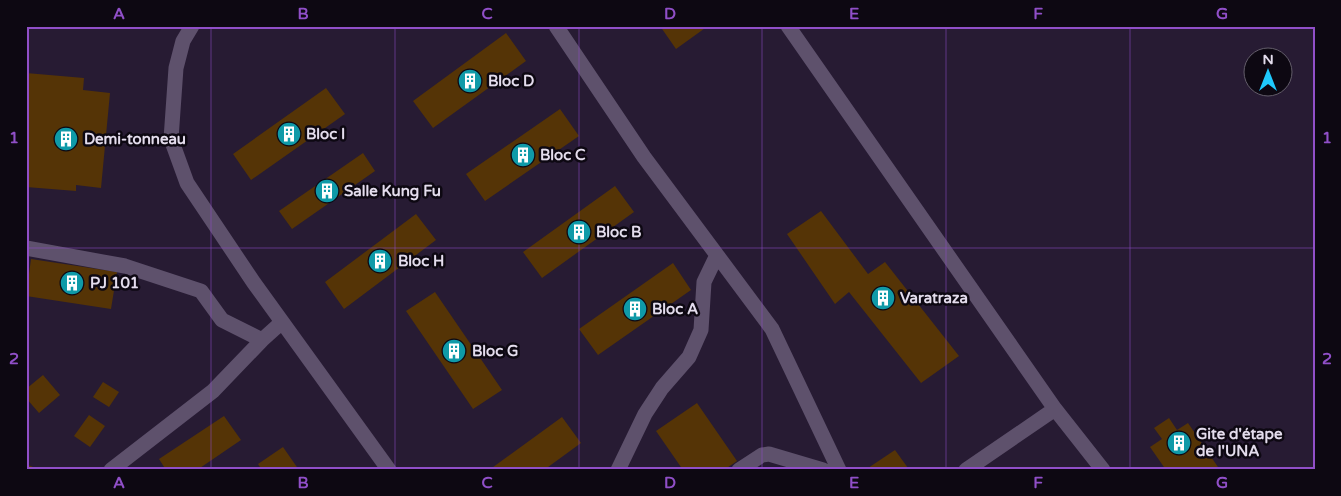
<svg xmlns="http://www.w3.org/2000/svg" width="1341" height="496" font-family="'Varela Round',sans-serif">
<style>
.building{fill:#553406}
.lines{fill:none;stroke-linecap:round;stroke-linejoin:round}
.minor{stroke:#5e516c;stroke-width:15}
.grid{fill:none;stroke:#904fc8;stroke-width:1;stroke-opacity:0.55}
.labels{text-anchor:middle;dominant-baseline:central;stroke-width:5;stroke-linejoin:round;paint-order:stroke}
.poi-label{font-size:15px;font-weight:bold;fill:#e4dded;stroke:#0d0812;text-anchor:start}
.neatline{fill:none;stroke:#904fc8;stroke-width:2}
.grid-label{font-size:16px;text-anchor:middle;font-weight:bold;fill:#904fc8}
</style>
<rect width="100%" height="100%" fill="#271b33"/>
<path class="building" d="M660,26H708L676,49Z
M506,33L526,61L433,128L413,101Z
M26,73L84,78L83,90L110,93L101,188L76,185V191L26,187Z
M326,88L345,114L251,180L233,154Z
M560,109L579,136L485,201L466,174Z
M363,153L375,171L292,229L279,211Z
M615,186L634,212L542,278L523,252Z
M821,211L868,274L885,262L959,356L921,383L849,292L835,304L787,234Z
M416,214L436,240L344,309L325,282Z
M31,259L117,272L111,309L26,296Z
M673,263L691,290L598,355L579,329Z
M435,292L502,390L473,409L406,311Z
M43,375L60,395L39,413L26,398V389Z
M103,382L119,392L109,407L93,397Z
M697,403L737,461L724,470H683L656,431Z
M89,415L105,426L90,447L74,436Z
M224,416L241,440L197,470H166L159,459Z
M562,417L581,443L544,470H489Z
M1169,418L1177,430L1188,423L1220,470H1166L1150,447L1162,439L1154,428Z
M283,447L299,470H262L258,464Z
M895,450L908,468L905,470H865Z
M26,464L40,470H26Z"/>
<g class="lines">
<path class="minor" d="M192,26L183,41L176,68L171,139L187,183L254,283L389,470
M556,26L644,157L772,329L839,470
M788,26L1055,409L1103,470
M26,248L125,266L201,291L222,320L262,340L282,322
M111,470L213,391L262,340
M618,470L645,414L662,388L689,357L701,330L704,282L717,255
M739,470L762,455L769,454L823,470
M966,470L1055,409"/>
</g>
<path class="grid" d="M211,26V470M395,26V470M579,26V470M762,26V470M946,26V470M1130,26V470M26,248H1315"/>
<defs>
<g id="building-disc" transform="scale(1.25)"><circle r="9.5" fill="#0f9aa8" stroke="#0d0812"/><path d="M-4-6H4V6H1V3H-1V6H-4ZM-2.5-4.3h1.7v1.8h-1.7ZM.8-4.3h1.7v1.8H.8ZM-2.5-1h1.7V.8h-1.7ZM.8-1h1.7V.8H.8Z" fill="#fff"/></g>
</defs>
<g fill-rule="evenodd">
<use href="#building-disc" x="470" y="81"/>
<use href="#building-disc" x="289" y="134"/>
<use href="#building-disc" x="66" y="139"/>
<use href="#building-disc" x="523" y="155"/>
<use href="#building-disc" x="327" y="191"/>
<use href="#building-disc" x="579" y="232"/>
<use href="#building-disc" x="380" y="261"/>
<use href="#building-disc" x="72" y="283"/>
<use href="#building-disc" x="883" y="298"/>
<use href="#building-disc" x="635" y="309"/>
<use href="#building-disc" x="454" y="351"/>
<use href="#building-disc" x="1179" y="443"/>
</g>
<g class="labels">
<g class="poi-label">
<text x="488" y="81">Bloc D</text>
<text x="306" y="134">Bloc I</text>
<text x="84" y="139">Demi-tonneau</text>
<text x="540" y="155">Bloc C</text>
<text x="344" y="191">Salle Kung Fu</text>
<text x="596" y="232">Bloc B</text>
<text x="398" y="261">Bloc H</text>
<text x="90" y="283">PJ 101</text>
<text x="900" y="298">Varatraza</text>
<text x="652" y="309">Bloc A</text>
<text x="472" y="351">Bloc G</text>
<text x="1196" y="434">Gite d'étape<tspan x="1196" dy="17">de l'UNA</tspan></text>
</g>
</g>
<rect width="1341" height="496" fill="none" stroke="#0d0812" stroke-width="55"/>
<g transform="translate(1268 72)"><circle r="24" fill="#0d0812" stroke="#635d6a"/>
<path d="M0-4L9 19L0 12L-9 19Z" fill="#1fc9fd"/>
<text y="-8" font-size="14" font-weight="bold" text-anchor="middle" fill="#e4dded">N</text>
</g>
<rect x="28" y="28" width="1286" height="440" class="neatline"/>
<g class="grid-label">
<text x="119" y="19">A</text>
<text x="303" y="19">B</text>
<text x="487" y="19">C</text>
<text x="670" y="19">D</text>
<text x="854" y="19">E</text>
<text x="1038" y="19">F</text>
<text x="1222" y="19">G</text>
<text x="14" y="143">1</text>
<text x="1327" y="143">1</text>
<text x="14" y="364">2</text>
<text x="1327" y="364">2</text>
<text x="119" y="488">A</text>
<text x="303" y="488">B</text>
<text x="487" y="488">C</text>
<text x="670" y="488">D</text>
<text x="854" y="488">E</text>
<text x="1038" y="488">F</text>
<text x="1222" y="488">G</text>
</g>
</svg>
